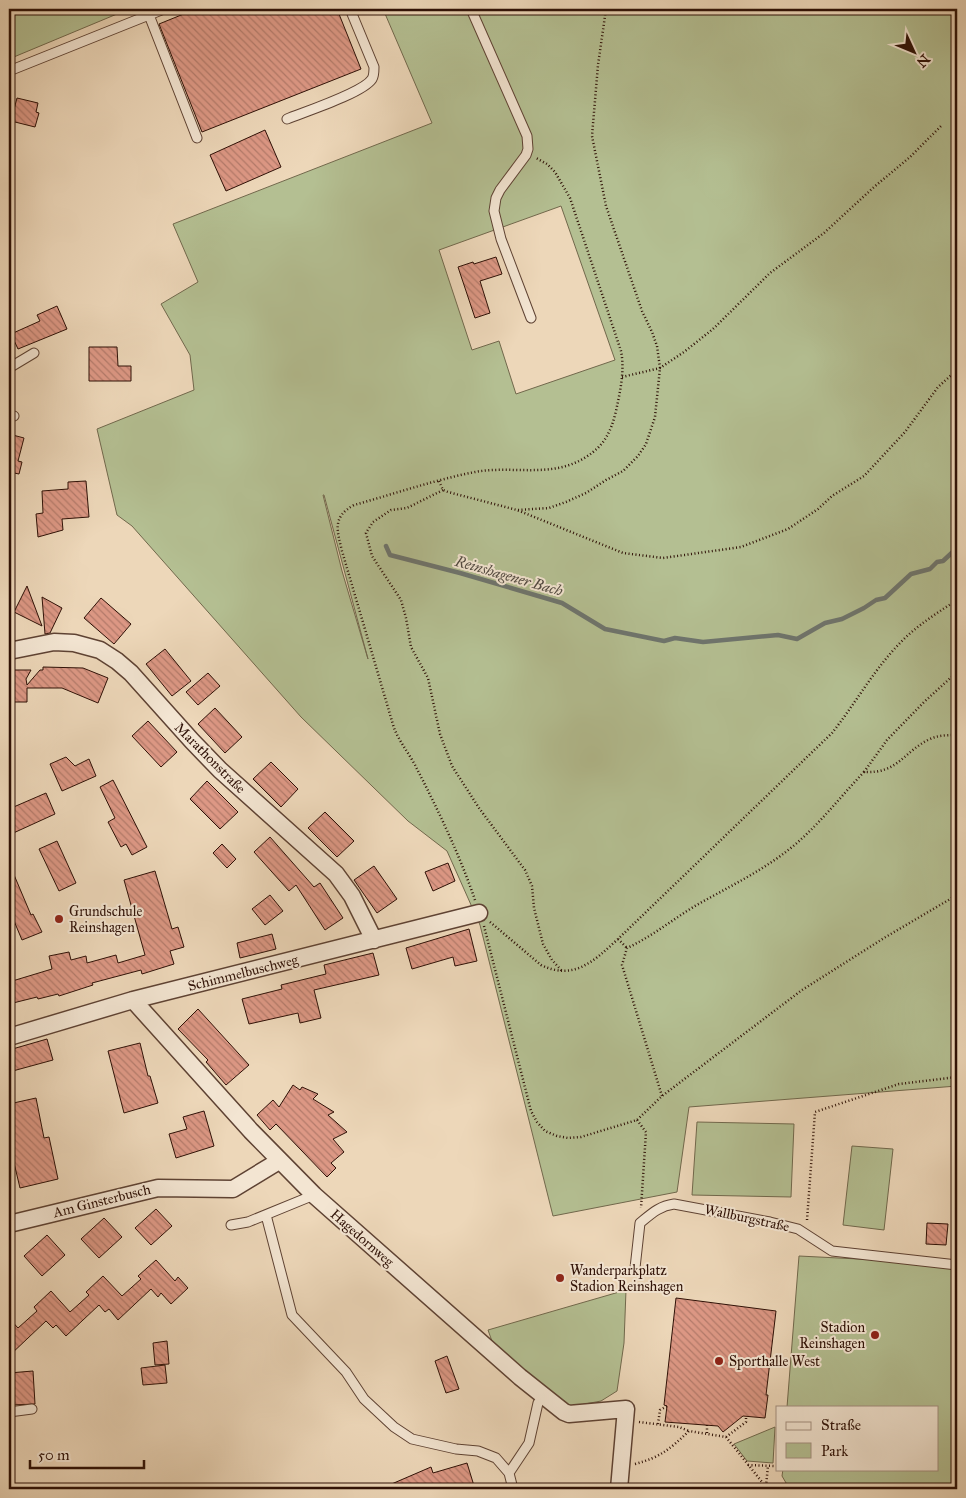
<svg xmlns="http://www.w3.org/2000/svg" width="966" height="1498" font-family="'IM FELL Great Primer',serif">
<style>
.green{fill:#b4bf92;stroke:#71684c;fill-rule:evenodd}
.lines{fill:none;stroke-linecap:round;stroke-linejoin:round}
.stream{stroke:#6e756e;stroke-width:4.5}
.building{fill:url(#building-back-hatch);stroke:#2e1006}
.lane-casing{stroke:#5e4233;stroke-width:11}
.street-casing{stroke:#5e4233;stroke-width:19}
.path{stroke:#2e1006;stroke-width:2.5;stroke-dasharray:1 2.5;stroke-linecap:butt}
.lane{stroke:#f3e5d2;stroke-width:9}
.street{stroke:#f3e5d2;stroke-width:16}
.poi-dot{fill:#8f2418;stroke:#f3e5d2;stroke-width:2}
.labels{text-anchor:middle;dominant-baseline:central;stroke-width:4;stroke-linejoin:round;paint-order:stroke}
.street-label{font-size:14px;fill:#2e1006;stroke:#f3e5d2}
.poi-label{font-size:14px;fill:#2e1006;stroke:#f3e5d2;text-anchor:start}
.water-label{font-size:15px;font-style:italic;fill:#534b43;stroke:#f3e5d2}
</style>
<defs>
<pattern id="building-back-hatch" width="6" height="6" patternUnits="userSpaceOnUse" patternTransform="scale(1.25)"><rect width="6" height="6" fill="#dd9885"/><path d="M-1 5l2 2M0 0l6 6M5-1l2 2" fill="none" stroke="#b47b6b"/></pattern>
</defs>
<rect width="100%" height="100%" fill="#edd7b9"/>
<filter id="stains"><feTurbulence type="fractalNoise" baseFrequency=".004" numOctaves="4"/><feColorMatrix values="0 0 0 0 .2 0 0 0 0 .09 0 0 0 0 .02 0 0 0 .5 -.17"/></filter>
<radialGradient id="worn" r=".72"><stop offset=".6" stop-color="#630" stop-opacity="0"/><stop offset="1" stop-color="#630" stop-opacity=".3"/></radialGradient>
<path class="green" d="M9,9H129L9,59Z
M383,9H957V1086L689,1107L677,1192L553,1216L480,925L447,851L408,821L301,717L132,526L117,515L97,429L194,390L190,355L161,304L198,282L173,224L432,123ZM561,206L615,360L516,394L499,341L472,350L439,250ZM323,495H324L368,659L342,571Z
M697,1122L794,1124L791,1197L692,1195Z
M852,1146L893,1149L884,1230L843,1225Z
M799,1256L957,1264V1489H794L789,1488L782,1476L783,1469H937V1407H787Z
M626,1290L624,1343L617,1391L601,1401L569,1407L493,1344L488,1330Z
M775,1427L773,1463L747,1461L734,1444Z"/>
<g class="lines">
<path class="stream" d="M386,546L390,555L460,573L562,603L605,629L664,641L675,638L703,642L778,635L797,639L825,623L842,619L864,608L876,600L885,598L911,574L930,569L937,562L943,561L957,548"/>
</g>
<path class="building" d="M196,9H337L361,69L202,132L159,24Z
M17,98L38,103L36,112L39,113L35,127L11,121Z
M265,130L281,167L226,191L210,155Z
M496,257L502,274L480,281L490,313L475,318L458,267L473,262L474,264Z
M57,306L67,329L18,349L11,334L40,321L37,315Z
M89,347H117L118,366H131V381H89Z
M9,434L24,438L18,461L22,462L19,474L14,473L12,479H9Z
M86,481L89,517L62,519L63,530L38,537L36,514L43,513L42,491L68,489V482Z
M27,586L42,626L14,612Z
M42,597L62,608L50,633L45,634Z
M101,598L131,624L114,644L84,618Z
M165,649L191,681L172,696L146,664Z
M43,667L83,668L108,678L98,703L62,688H27V702H9V670H31L26,679L27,685L40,670H43Z
M208,673L220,686L198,705L186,692Z
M215,708L242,737L225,753L198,724Z
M148,721L177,752L161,767L132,736Z
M66,757L75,766L89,759L96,776L62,791L50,764Z
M271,762L298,789L281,807L253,779Z
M113,780L147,847L132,855L126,844L121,847L108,822L115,818L100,787Z
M207,781L238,812L220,829L190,799Z
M46,793L55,814L9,835V809Z
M325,812L354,841L337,857L308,828Z
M270,837L314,887L320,883L343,918L325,930L296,885L289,891L254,852Z
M57,841L76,883L59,891L39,849Z
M222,844L236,859L227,868L213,853Z
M9,863L31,915L33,914L42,932L22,940L9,909Z
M448,863L455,881L433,891L425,872Z
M374,866L397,899L377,913L354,880Z
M155,871L172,929L178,927L184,947L170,951L174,964L142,974L141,970L92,983L93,985L59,996L58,994L38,999L37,997L9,1004V982L52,969L49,956L69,952L71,960L86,956L87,963L116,955L118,963L145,955L124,880Z
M270,895L283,911L265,925L252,909Z
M469,929L477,961L455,966L453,957L412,969L406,948Z
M272,934L276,949L240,958L237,943Z
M373,953L379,975L314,990L321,1018L300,1023L298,1013L249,1024L242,999L282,989L281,985L326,974L324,965Z
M198,1009L249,1065L226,1085L206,1062L208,1060L178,1029Z
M47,1039L53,1060L9,1072V1050Z
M140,1043L148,1076H150L158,1103L124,1113L108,1051Z
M293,1085L300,1090L302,1087L318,1094L313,1099L334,1112L328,1115L347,1132L333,1139L344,1152L331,1163L336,1168L327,1177L276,1124L270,1130L257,1115L273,1100L279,1107Z
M36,1098L44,1138L49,1137L58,1179L20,1188L10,1146L13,1145L9,1125V1104Z
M204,1111L214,1146L176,1158L169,1134L187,1129L183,1117Z
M156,1209L172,1226L151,1245L135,1228Z
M104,1218L122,1237L99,1258L81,1239Z
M927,1223L948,1224L946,1245L926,1244Z
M47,1235L65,1255L42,1276L24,1256Z
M156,1260L175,1281L178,1277L188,1288L171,1304L161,1293L158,1297L151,1289L118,1320L109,1309L105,1312L99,1305L66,1336L56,1325L53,1328L46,1321L9,1356V1318L18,1328L37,1311L34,1307L51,1291L70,1312L89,1295L86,1292L103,1276L122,1296L141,1279L138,1276Z
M676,1298L776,1311L766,1395H768L765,1418L743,1416L723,1432L718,1426L665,1422L667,1406L664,1405Z
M167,1341L169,1364L155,1365L153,1343Z
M447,1356L459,1389L446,1393L435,1361Z
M165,1365L167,1383L143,1385L141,1368Z
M33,1371L35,1404L12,1405V1399H9V1373Z
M467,1463L475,1489H380L431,1467L433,1473Z"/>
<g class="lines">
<g class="lane-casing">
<path id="lane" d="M471,9L527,136L528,149L526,155L500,190L496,198L494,211L501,239L531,318
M149,15L197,138
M9,71L164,9
M287,119C304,112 363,93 372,79C374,76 374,71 374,67L350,9
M9,368L34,353
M9,418L14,416
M266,1215L292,1315L346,1372L364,1399L394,1427L412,1439L456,1449L478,1451L496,1458L509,1473L513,1489
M231,1225L248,1222L314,1195
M635,1268L640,1223C651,1214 659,1206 674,1204L770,1222L798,1229L832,1251L957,1265
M9,1412L32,1409
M509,1473L529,1443L538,1403L543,1396"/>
</g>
<g class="street-casing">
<path id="street" d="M9,651L54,642L74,643L100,650L117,661L131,673L192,741L220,770L336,874L352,896L374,940
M133,1000L251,1131L314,1195L520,1377L564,1412L569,1414L626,1409L619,1489
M9,1037L133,1000L479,913
M9,1224L158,1188L233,1189L279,1161"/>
</g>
<path class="path" d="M622,377L660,368L684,352L713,329L770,273L824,233L874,187L910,157L942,125
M439,481L443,490L448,492L517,510L623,553L663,558L741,547L788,529L818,509L832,496L864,476L905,432L938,387L957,370
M443,490L407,508L391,510L373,522L366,533L372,556L401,600L406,618L411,647L428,678L440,734L452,766L479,808L525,870L532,886L534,908L543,944L552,960L562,971
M518,510L549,508L566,502L586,493L606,480L623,471L638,456L646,444L655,417L660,368L657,346L652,332L642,311L606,206L592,136L598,65L606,9
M864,772L887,740L924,702L957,672
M475,900C459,853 437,808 415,765C408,752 399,741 394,728L342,551C337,530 332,517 354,505C394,494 434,480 475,472C512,465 552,479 586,457C604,446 611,432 616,411C620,392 625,371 621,351L570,198L555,172L547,164L536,158
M490,922L541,965C574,981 594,961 618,939L832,733C855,704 873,671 899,644C916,626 937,613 957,600
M484,926L531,1111L537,1122L545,1131L557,1136L568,1138L581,1137L637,1120L662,1096L802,990L884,938L957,895
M618,939L627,948
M662,1096L622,965L627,948C651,937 672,920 695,906C730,886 767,869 798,842C822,821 842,795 864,772C898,774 904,751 930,739C939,735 948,735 957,735
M637,1120L646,1132L641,1208
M807,1220L815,1112L899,1084L957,1077
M639,1422L679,1427L689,1431
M658,1424L660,1410L667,1406
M707,1433V1425
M726,1437L746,1422V1416
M635,1464C661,1457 670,1449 689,1431L726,1437L766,1487V1489
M748,1465L775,1466
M766,1486L768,1466"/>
<use href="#lane" class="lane"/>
<use href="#street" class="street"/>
</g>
<g class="poi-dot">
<circle cx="59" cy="919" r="5"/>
<circle cx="560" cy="1278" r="5"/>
<circle cx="875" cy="1335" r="5"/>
<circle cx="719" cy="1361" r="5"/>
</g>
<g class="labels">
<g class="street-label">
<text transform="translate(210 758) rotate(45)">Marathonstraße</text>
<text transform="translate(243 973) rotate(-14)">Schimmelbuschweg</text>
<text transform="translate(102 1201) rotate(-14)">Am Ginsterbusch</text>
<text transform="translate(747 1218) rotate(12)">Wallburgstraße</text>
<text transform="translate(362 1238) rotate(41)">Hagedornweg</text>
</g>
<g class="poi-label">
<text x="69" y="911">Grundschule<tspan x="69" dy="16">Reinshagen</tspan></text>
<text x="570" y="1270">Wanderparkplatz<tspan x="570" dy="16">Stadion Reinshagen</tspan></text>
<text x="865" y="1327" text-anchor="end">Stadion<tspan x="865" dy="16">Reinshagen</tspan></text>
<text x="729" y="1361">Sporthalle West</text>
</g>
<g class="water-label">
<text transform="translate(509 576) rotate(16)">Reinshagener Bach</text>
</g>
</g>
<rect width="966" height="1498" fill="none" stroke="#edd7b9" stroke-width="30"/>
<rect x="10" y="10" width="946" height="1478" fill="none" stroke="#2e1006" stroke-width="2.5"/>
<rect x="15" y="15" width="936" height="1468" fill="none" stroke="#2e1006"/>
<rect x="776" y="1406" width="162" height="65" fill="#f3e5d2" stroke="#a49080"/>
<rect x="786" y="1422" width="25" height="8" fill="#f3e5d2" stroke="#a49080"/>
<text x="821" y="1430" font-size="15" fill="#2e1006">Straße</text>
<rect x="786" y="1443" width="25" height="15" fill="#b4bf92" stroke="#a49080"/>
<text x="821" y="1456" font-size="15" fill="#2e1006">Park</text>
<g transform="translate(914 52) rotate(134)" stroke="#f3e5d2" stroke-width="4" paint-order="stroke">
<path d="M0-4L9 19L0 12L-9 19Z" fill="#2e1006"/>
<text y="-8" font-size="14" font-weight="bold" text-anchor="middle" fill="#2e1006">N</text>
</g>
<path d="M30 1460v8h114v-8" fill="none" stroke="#2e1006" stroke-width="2.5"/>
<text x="38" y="1460" font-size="15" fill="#2e1006" stroke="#f3e5d2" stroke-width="4" paint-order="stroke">50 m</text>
<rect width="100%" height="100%" filter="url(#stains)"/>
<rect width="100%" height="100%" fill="url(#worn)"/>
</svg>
